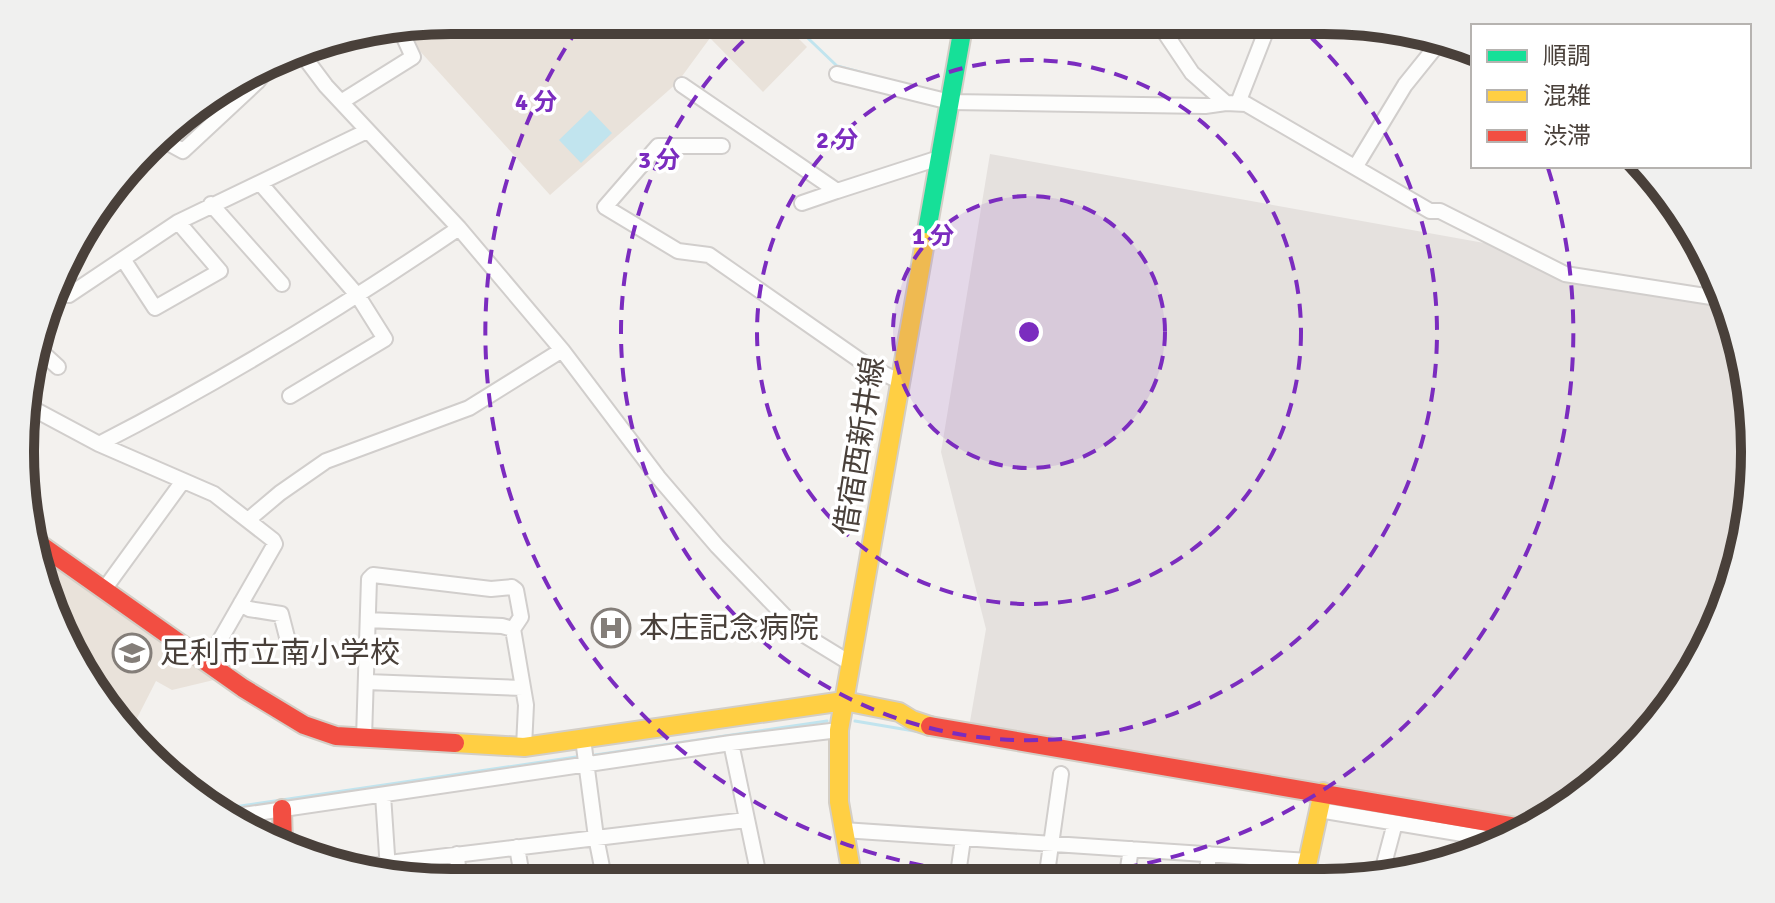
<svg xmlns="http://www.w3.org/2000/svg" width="1775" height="903" font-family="Signika,'Noto Sans JP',sans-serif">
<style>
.industrial{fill:#e5e1de}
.education{fill:#e9e2da}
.water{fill:#c1e4ee}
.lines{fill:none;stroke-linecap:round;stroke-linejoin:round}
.stream{stroke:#c1e4ee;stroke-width:3}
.street-casing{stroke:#d1cecc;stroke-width:18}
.fast-casing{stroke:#d3cec6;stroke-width:22}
.slow-casing{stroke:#d3cec6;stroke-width:22}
.jam-casing{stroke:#d3cec6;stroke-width:22}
.street{stroke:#fdfdfc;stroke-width:14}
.fast{stroke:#16e098;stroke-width:18}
.slow{stroke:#ffcf43;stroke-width:18}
.jam{stroke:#f24e42;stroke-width:18}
.ring{fill:none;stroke:#7b2cbf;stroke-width:4;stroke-dasharray:14 10}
.labels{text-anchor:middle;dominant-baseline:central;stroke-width:7;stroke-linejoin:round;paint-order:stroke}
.street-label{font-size:30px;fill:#49403a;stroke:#fff}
.poi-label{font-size:30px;fill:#49403a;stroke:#fff;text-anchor:start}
.rim{fill:none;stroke:#49403a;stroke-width:10}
.centre{fill:#7b2cbf;stroke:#fff;stroke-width:4}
.ring-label{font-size:24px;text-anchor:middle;font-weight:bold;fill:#7b2cbf;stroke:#fff;stroke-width:7;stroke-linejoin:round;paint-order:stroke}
</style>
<rect width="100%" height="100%" fill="#f3f1ee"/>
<path class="industrial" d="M990,154L1512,248L1565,274L1724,299L1732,313L1754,480L1710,643L1648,736L1564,810L1527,830L968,733L986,629L941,452Z"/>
<path class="education" d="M452,20H780L807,47L763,92L710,38L677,83L550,195L409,39L404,28Z
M38,551L167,640L218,679L172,690L156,681L130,732L53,617Z"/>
<path class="water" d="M590,110L612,133L581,163L559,140Z"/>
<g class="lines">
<path class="stream" d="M789,20L837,66L897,82
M855,721L926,733
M595,755L827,721
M220,809L576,757"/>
<g class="street-casing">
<path id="street" d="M1157,21L1192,73L1226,103
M299,50L326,86L459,228L562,350L658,477L717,546L801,633L850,663
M837,74L950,102L1205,106L1226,103L1246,104L1430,211H1440L1565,274L1724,299
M682,85L837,191L939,158
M341,102L413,57L400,29
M1238,103L1270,21
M161,139L183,151L257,82L270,66
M722,146H658L605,207L678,251L709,255L868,366L899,381
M1356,166L1405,85L1438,44
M260,183L358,296L385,339L290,396
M802,203L837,191
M211,204L282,284
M123,259L155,308L220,271L178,222
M56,293L69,295L178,222L367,131
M34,345L58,367
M28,406L99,444L214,494L273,540L275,544L208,661
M99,444C224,380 343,307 459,228
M248,520L280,493L326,461L469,408L562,350
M103,591L183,481
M241,603L249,609L281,614L289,645
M368,620L502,626L513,629
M367,682L523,688
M364,738L369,579L373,575L491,589L512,587L516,590L521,617L513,629L526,705L524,747
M583,739L596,837L605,882
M731,743L760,881
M383,795L388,870
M1319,810L1505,841
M230,817L731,743L839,730
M843,830L1309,861
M517,847L523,882
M457,854L459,882
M364,866L746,820
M1380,879L1395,823
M1046,880L1061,774
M1126,880L1131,849
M1206,880L1209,854
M957,881L963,839"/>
</g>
<g class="fast-casing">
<path id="fast" d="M925,242L964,21"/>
</g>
<g class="slow-casing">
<path id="slow" d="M455,743L524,747L844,701L899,712L912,720L930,726
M1304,879L1323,792
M853,881L839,802V730L925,242"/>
</g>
<g class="jam-casing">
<path id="jam" d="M35,541L243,688L304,725L336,736L455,743
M930,726L1528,829
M282,809L283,844"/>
</g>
<use href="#street" class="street"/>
<use href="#fast" class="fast"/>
<use href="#slow" class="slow"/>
<use href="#jam" class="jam"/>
</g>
<circle cx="1029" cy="332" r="136" fill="#7b2cbf" fill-opacity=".12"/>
<g class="ring">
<circle cx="1029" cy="332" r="136"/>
<circle cx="1029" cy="332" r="272"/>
<path d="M1294 22A408 408 0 1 1 764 22"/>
<path d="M1548 168A544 544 0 1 1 581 24"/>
</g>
<defs>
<g id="hospital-ring" transform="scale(2)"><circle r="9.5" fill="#fff" stroke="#847e79" stroke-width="1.5"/><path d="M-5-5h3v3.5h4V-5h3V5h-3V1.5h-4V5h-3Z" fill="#847e79"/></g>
<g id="school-ring" transform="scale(2)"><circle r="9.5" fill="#fff" stroke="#847e79" stroke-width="1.5"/><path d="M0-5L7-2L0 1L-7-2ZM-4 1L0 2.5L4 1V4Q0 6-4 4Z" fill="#847e79"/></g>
</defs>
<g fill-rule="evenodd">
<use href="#hospital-ring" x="611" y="628"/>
<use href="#school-ring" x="132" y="653"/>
</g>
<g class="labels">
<g class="street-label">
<text transform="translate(860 446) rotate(-81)">借宿西新井線</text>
</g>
<g class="poi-label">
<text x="639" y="628">本庄記念病院</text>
<text x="160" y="653">足利市立南小学校</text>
</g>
</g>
<path d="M0 0H1775V903H0ZM451 34H1324A417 417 0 0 1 1741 451V452A417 417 0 0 1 1324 869H451A417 417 0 0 1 34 452V451A417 417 0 0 1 451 34Z" fill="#f0f0ef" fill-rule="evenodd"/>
<path class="rim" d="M451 34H1324A417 417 0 0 1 1741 451V452A417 417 0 0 1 1324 869H451A417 417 0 0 1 34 452V451A417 417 0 0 1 451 34Z"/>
<circle cx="1029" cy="332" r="12" class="centre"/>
<g class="ring-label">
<text x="536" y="110">4 分</text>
<text x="837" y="148">2 分</text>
<text x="659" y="168">3 分</text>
<text x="933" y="244">1 分</text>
</g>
<rect x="1471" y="24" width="280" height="144" fill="#ffffff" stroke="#b6b3b0" stroke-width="2"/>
<rect x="1487" y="50" width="40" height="12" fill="#16e098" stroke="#b6b3b0" stroke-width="2"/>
<text x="1543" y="64" font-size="24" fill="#49403a">順調</text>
<rect x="1487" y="90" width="40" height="12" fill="#ffcf43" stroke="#b6b3b0" stroke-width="2"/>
<text x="1543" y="104" font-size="24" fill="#49403a">混雑</text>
<rect x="1487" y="130" width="40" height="12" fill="#f24e42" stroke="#b6b3b0" stroke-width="2"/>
<text x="1543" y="144" font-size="24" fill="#49403a">渋滞</text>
</svg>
